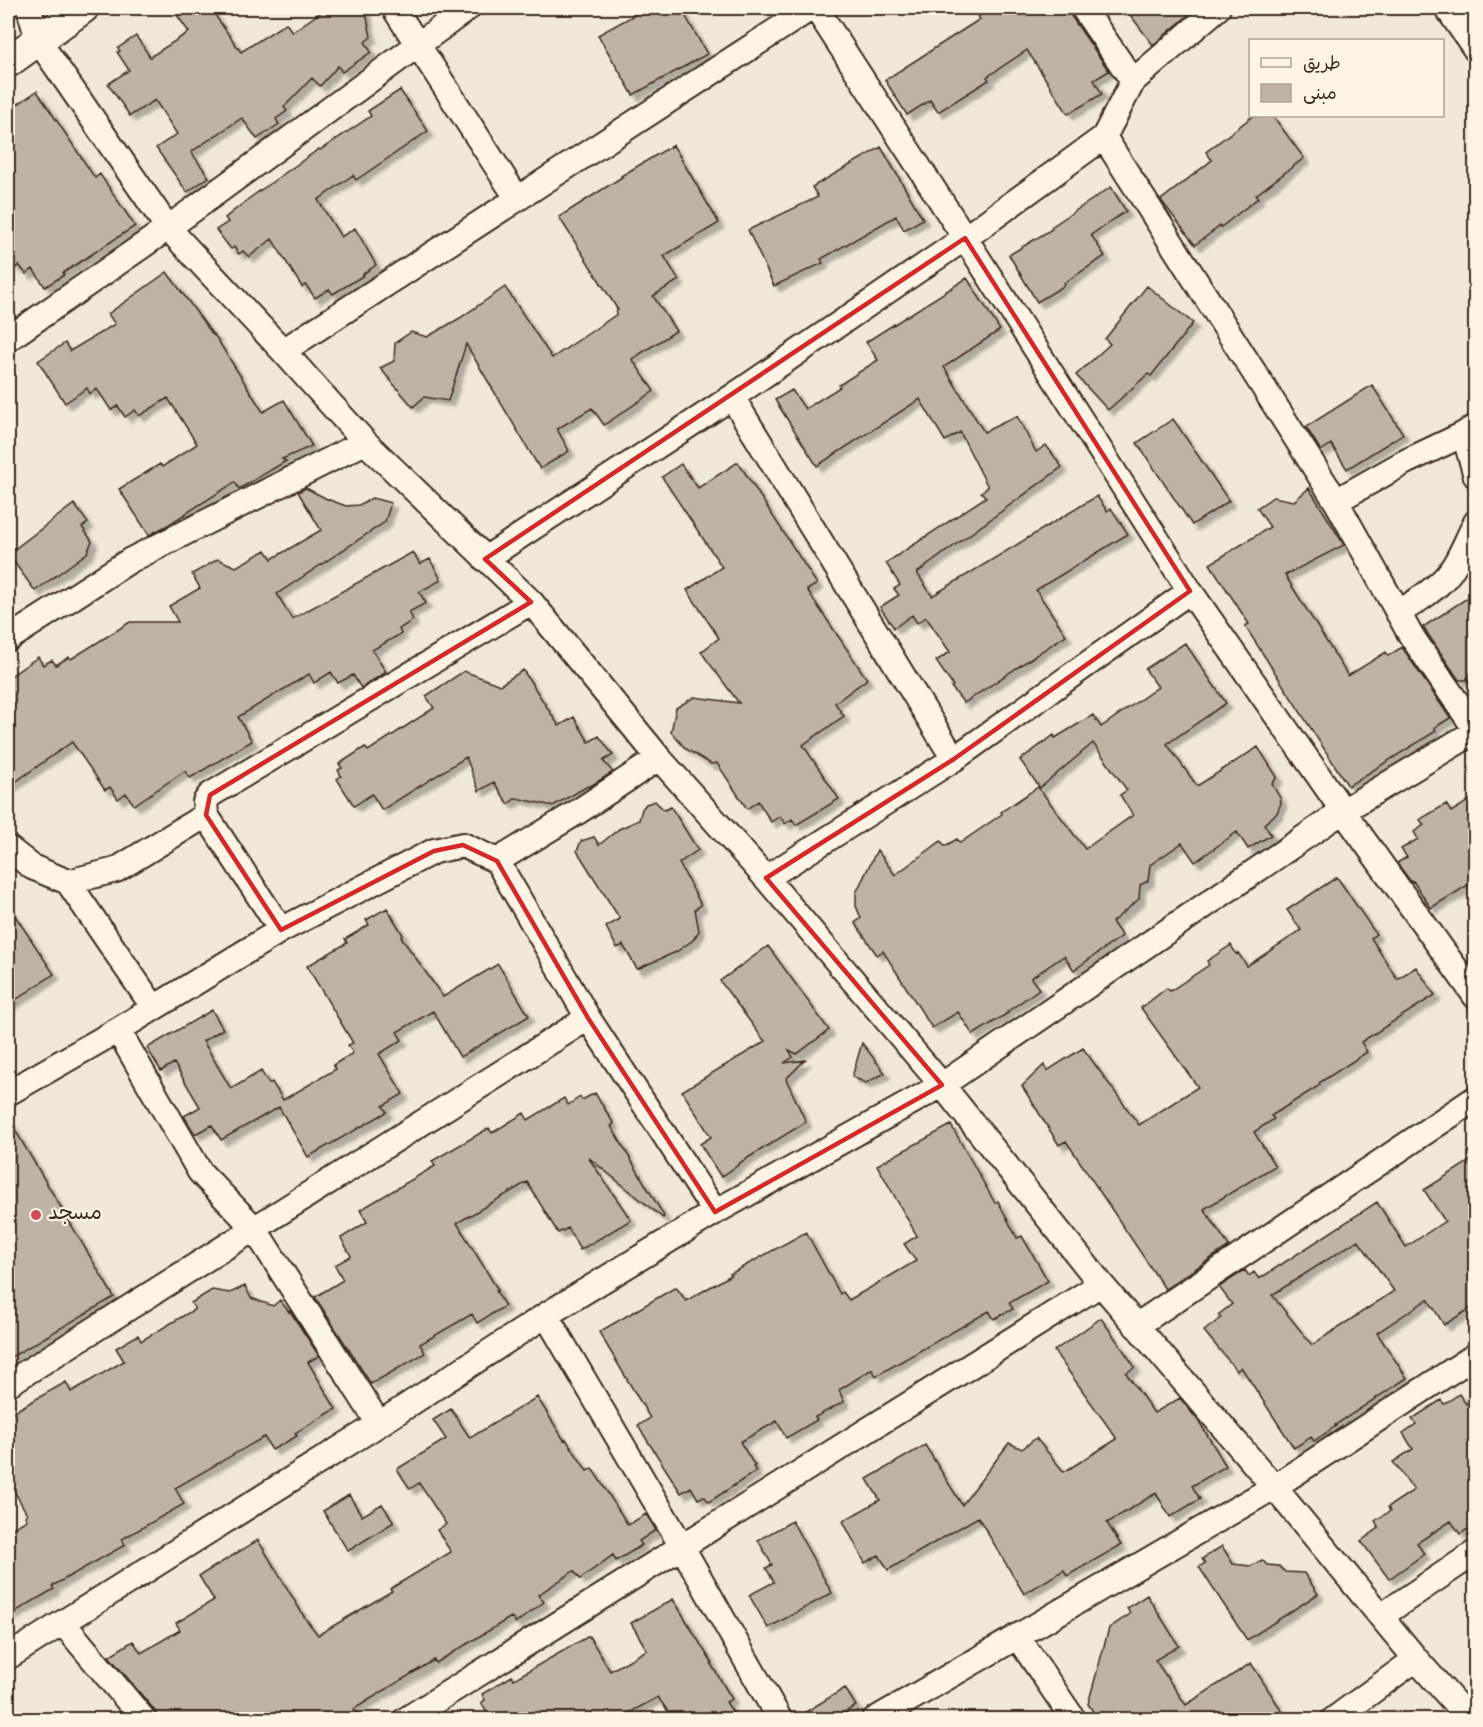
<svg xmlns="http://www.w3.org/2000/svg" width="1483" height="1727" font-family="'Gochi Hand','Playpen Sans Arabic',sans-serif">
<style>
.building{fill:#beb3a4;stroke:#3b2a1e;stroke-width:1.5;fill-rule:evenodd;filter:url(#shadow)}
.lines{fill:none;stroke-linecap:round;stroke-linejoin:round}
.minor-casing{stroke:#3b2a1e;stroke-width:28}
.tertiary-casing{stroke:#3b2a1e;stroke-width:34}
.minor{stroke:#fcf5e5;stroke-width:24}
.tertiary{stroke:#fcf5e5;stroke-width:30}
.marked{fill:none;stroke:#d62828;stroke-width:4.5;stroke-linejoin:round}
.poi-dot{fill:#d1495b;stroke:#fcf5e5;stroke-width:2}
.labels{text-anchor:middle;dominant-baseline:central;stroke-width:4.5;stroke-linejoin:round;paint-order:stroke}
.poi-label{font-size:21px;fill:#3b2a1e;stroke:#fcf5e5;text-anchor:start}
</style>
<defs>
<filter id="shadow"><feDropShadow dx="5.5" dy="5.5" stdDeviation="1.5" flood-color="#0004"/></filter>
</defs>
<rect width="100%" height="100%" fill="#f0e9d9"/>
<filter id="ink" filterUnits="userSpaceOnUse"><feTurbulence type="fractalNoise" baseFrequency=".0167" numOctaves="2"/><feDisplacementMap in="SourceGraphic" scale="12" xChannelSelector="R" yChannelSelector="G"/><feConvolveMatrix kernelMatrix="1 2 1 2 8 2 1 2 1" color-interpolation-filters="sRGB"/></filter>
<g filter="url(#ink)">
<path class="building" d="M172,8H210L241,52L286,23L292,32L327,8H365L371,37L365,42L371,52L342,72L338,66L320,86L312,78L284,107L287,111L276,119L279,124L257,139L242,118L191,152L209,177L187,192L156,148L177,134L155,100L130,116L108,84L129,70L117,52L120,51L118,48L136,36L150,57L189,32Z
M647,8H681L707,54L633,95L598,35Z
M991,8H1069L1071,16L1109,71L1094,80L1102,94L1068,114L1027,50L987,77L989,80L938,112L930,100L907,115L885,80L980,19L978,17Z
M1125,8H1197L1153,45Z
M400,90L428,131L356,180L353,175L318,200L341,237L355,228L376,265L363,274L364,275L333,294L329,289L315,298L306,285L302,287L272,239L249,257L243,251L239,254L234,247L231,249L216,230L228,222L225,218L251,197L319,149L320,150L371,116L368,111Z
M37,91L95,178L100,174L135,226L63,273L64,275L45,287L33,269L26,274L19,265L16,268L8,256V111Z
M1253,116H1273L1304,158L1256,195L1258,198L1221,227L1220,226L1195,245L1161,200L1212,160L1206,152Z
M673,145L719,223L664,256L679,280L653,296L676,331L632,359L654,391L604,425L592,408L557,429L569,451L540,469L466,344L448,401L424,397L413,407L380,368L394,361L395,343L411,332L427,337L460,318L505,287L552,358L617,314L616,312L618,310L559,217L622,177L621,176Z
M881,147L923,219L904,230L896,216L821,259L823,263L774,286L748,230L818,197L812,187Z
M1111,187L1126,211L1091,235L1105,256L1064,283L1065,285L1037,302L1009,255L1052,229L1051,227Z
M167,272L213,335L214,334L263,412L284,400L312,446L282,459L286,461L239,489L235,482L168,525L149,535L119,489L160,464L162,467L197,444L168,398L139,416L135,410L125,417L118,406L111,410L97,389L90,394L87,388L65,403L38,361L65,343L70,351L115,324L108,314Z
M967,278L1000,330L944,367L984,432L1017,416L1036,452L1046,445L1062,467L917,573L932,596L1097,496L1107,511L1111,508L1128,534L1036,590L1066,635L964,703L951,687L953,686L936,661L950,652L926,617L917,623L912,615L894,628L880,607L899,595L894,589L900,585L886,563L986,497L981,492L988,487L960,432L945,441L920,399L817,466L775,400L792,390L805,409L840,387L839,385L878,360L866,342Z
M1147,286L1193,323L1151,376L1148,374L1108,410L1076,375L1110,344L1105,339Z
M1372,385L1403,434L1347,469L1331,444L1321,451L1306,427Z
M1173,419L1229,501L1192,525L1137,443Z
M738,462L817,584L807,590L867,679L835,703L844,716L803,745L839,799L796,825L792,819L785,824L780,816L771,822L758,801L747,809L717,763L711,764L686,749L671,732L676,708L694,697L739,703L701,652L719,638L687,590L722,567L662,477L681,464L698,488Z
M306,488L327,499L346,506L359,505L372,498L391,503L385,522L277,594L292,619L413,552L420,564L430,559L441,580L419,592L426,603L409,612L413,620L399,629L401,634L372,650L386,672L361,688L353,675L338,683L331,672L314,683L309,674L238,717L252,741L190,778L185,771L134,805L126,793L118,799L110,787L105,790L72,742L8,787V678L38,657L43,665L52,660L56,665L69,657L71,659L130,622H178L169,606L200,588L192,574L218,559L236,567L266,550L272,559L321,530L298,492Z
M1309,488L1344,545L1285,575L1348,676L1386,652L1388,656L1402,647L1450,718L1434,728L1436,731L1348,786L1245,626L1249,624L1210,564L1270,527L1257,508L1273,497L1294,501Z
M74,504L88,523L82,527L92,541L87,553L35,591L8,554Z
M1467,598L1476,611V666L1466,680H1459L1423,627Z
M1185,643L1226,703L1167,744L1197,786L1258,747L1277,777L1272,784L1280,798L1281,803L1277,813L1264,824L1271,835L1248,849L1237,832L1195,862L1182,843L1150,865L1148,881L1140,885L1139,899L1112,922L1122,936L1074,970L1064,956L1031,978L1039,989L1007,1012L1008,1013L973,1035L958,1012L932,1028L883,951L877,955L855,923L861,918L856,906V893L877,850L895,875L941,841L945,846L957,839L960,843L1002,814L1001,812L1038,787L1085,849L1133,815L1120,795L1127,790L1093,743L1040,788L1020,760L1054,735L1055,738L1093,715L1101,727L1158,687L1145,669Z
M523,670L559,726L574,717L589,742L599,736L613,755L603,761L613,772L589,787L588,786L553,806L516,798L508,804L494,782L479,791L466,757L382,810L372,794L354,806L337,779L341,776L338,770L342,768L339,764L365,747L368,751L434,708L426,696L464,671L500,685Z
M1476,796V880L1431,908L1413,881L1411,882L1397,863L1407,857L1401,849L1418,839L1414,832L1424,825L1420,820L1424,817L1446,804L1451,812Z
M655,801L664,810L671,807L698,850L679,863L701,905L695,909L699,931L693,940L676,952L637,969L623,945L617,948L606,927L620,919L577,851L581,841L594,837L599,845L619,829L639,820L642,809L646,804Z
M1337,877L1376,934L1371,938L1397,979L1416,967L1435,995L1361,1042L1367,1052L1319,1083L1320,1085L1271,1116L1274,1119L1254,1132L1275,1166L1204,1209L1229,1246L1165,1289L1066,1141L1059,1145L1022,1086L1044,1065L1047,1071L1083,1048L1139,1125L1198,1087L1141,1008L1167,988L1170,991L1209,965L1207,961L1231,945L1236,954L1238,953L1247,966L1301,930L1287,910Z
M8,905L54,974L8,1005Z
M387,908L403,935L401,937L443,997L498,964L529,1016L460,1057L433,1011L397,1032L402,1040L379,1054L403,1094L383,1106L387,1112L308,1157L279,1107L221,1140L212,1125L195,1134L184,1116L200,1107L174,1063L161,1071L147,1048L212,1010L223,1029L203,1041L231,1089L261,1071L269,1084L272,1082L283,1100L336,1069L333,1065L353,1053L348,1045L353,1043L307,966L347,943L345,939L369,925L366,920Z
M768,946L829,1030L797,1054L789,1050L793,1057L784,1063L805,1060L786,1079L806,1122L738,1164V1165L721,1177L700,1144L711,1137L682,1091L766,1041L763,1039L720,981Z
M862,1043L885,1073L866,1083L852,1077Z
M595,1093L614,1124L611,1126L664,1216L663,1218L588,1157L631,1220L580,1250L568,1228L558,1233L527,1182L457,1223L498,1290L496,1291L505,1306L477,1323L472,1314L420,1344L425,1353L371,1384L315,1297L343,1280L335,1265L351,1256L341,1238L367,1222L360,1210L435,1166L432,1161L489,1128L492,1133L524,1113L528,1120L564,1098L568,1105L580,1097L582,1100Z
M8,1118L114,1297L8,1359Z
M951,1125L995,1203L998,1201L1017,1238L1022,1236L1048,1281L1009,1303L1013,1309L994,1319L989,1311L876,1376L872,1369L839,1390L844,1402L815,1417L817,1420L786,1438L777,1421L740,1442L755,1466L753,1467L756,1471L709,1502L704,1496L698,1499L691,1487L681,1493L638,1426L650,1418L599,1332L676,1287L686,1301L731,1275L730,1274L806,1232L840,1294L843,1292L849,1300L916,1261L904,1244L917,1236L877,1165Z
M1476,1157V1305L1444,1325L1428,1299L1377,1333L1407,1378L1335,1425L1336,1426L1314,1441L1311,1437L1294,1448L1241,1367L1237,1371L1204,1331L1221,1318L1218,1315L1232,1304L1219,1287L1245,1270L1249,1276L1254,1272L1259,1279L1377,1202L1406,1247L1445,1221L1424,1190ZM1358,1240L1394,1291L1312,1345L1272,1295Z
M245,1286L251,1298L273,1306L280,1300L289,1312L290,1311L319,1356L308,1362L336,1409L295,1433L297,1436L272,1450L264,1437L175,1488L184,1504L122,1539L125,1545L52,1586L54,1589L8,1616V1531L27,1520L25,1516L27,1514L8,1480V1415L66,1382L71,1392L124,1361L116,1348L138,1335L141,1341L195,1309L191,1303L212,1290L230,1293Z
M1101,1318L1135,1367L1126,1373L1154,1413L1180,1398L1200,1423L1226,1466L1192,1486L1200,1499L1170,1517L1156,1493L1107,1523L1121,1545L1067,1576L1064,1570L1024,1594L978,1517L888,1570L879,1555L865,1563L843,1521L880,1500L867,1479L925,1445L962,1505L1009,1443L1022,1449L1036,1438L1064,1472L1117,1439L1054,1351Z
M1459,1394L1466,1404L1476,1398V1524L1460,1534L1451,1521L1417,1543L1424,1554L1389,1579L1361,1541L1379,1528L1375,1521L1390,1511L1388,1507L1414,1490L1393,1462L1413,1449L1403,1433L1416,1424L1412,1419L1441,1400L1444,1404Z
M537,1397L564,1440L566,1439L587,1471L592,1468L628,1525L646,1514L656,1530L639,1541L642,1545L616,1561L613,1555L580,1579L574,1571L538,1595L544,1602L516,1623L511,1617L436,1663L434,1660L354,1709L361,1719H158L155,1711L109,1656L133,1641L141,1653L180,1630L176,1623L214,1600L199,1576L258,1540L305,1618L318,1635L392,1591L390,1589L451,1552L437,1530L446,1524L419,1483L410,1489L397,1469L446,1439L433,1420L451,1409L470,1438Z
M349,1495L362,1516L382,1504L394,1522L348,1551L323,1511Z
M792,1521L832,1593L768,1628L749,1595L774,1582L766,1568L772,1565L758,1540Z
M1222,1546L1233,1564L1251,1566L1262,1560L1267,1565L1279,1566L1285,1572L1304,1573L1318,1594L1247,1640L1199,1567L1205,1563L1202,1559Z
M1147,1595L1179,1646L1155,1660L1186,1705L1251,1663L1287,1719H1098L1088,1704L1109,1628L1130,1614L1127,1608Z
M673,1599L712,1663L711,1664L732,1699L726,1702L737,1719H673L658,1697L618,1719H491L481,1703L485,1700L482,1694L512,1676L514,1679L589,1636L610,1671L647,1650L631,1623Z
M845,1688L856,1706L833,1719H794Z"/>
<g class="lines">
<g class="minor-casing">
<path id="minor" d="M29,8L38,40L168,228L283,351L365,442L531,602L659,758L766,878L942,1085L1101,1284L1274,1487L1416,1659L1470,1720
M394,8L517,198
M816,8L965,238L1190,591L1343,811L1476,997
M1083,8L1133,81
M1447,8L1476,50
M1104,137L1336,501L1410,634L1476,730
M8,339L168,228L468,8
M283,351L811,8
M732,397L954,759
M1464,434L1476,476
M1328,488L1336,501L1405,462L1464,434L1476,426
M485,559L732,397L965,238L1104,137L1133,81L1218,8
M1398,613C1414,603 1430,593 1443,580C1458,565 1466,541 1476,522
M8,639L129,561L365,442
M8,848L32,867L68,882L154,1008
M766,878L954,759L1190,591
M68,882L116,870L206,815
M281,930L206,815L205,802L210,795L531,602
M588,1018L497,861L579,811L659,758
M118,1030L200,1172L254,1228L379,1424
M8,1093L118,1030L281,930L434,851L463,845L497,861
M546,1315L681,1545L780,1720
M1136,1326L1476,1098
M8,1384L588,1018L715,1212
M1381,1616L1476,1552
M63,1623L144,1720
M1017,1636L1074,1720
M8,1657L379,1424L546,1315L715,1212L942,1085L1343,811L1476,731
M405,1720L1101,1284
M874,1720L1274,1487L1476,1355
M1333,1720L1416,1659"/>
</g>
<g class="tertiary-casing">
<path id="tertiary" d="M8,62L83,8"/>
</g>
<use href="#minor" class="minor"/>
<use href="#tertiary" class="tertiary"/>
</g>
</g>
<path class="marked" d="M965,238L1190,591L954,759L766,878L942,1085L715,1212L588,1018L497,861L463,845L434,851L281,930L206,815L210,795L531,602L485,559Z"/>
<circle class="poi-dot" cx="36" cy="1215" r="6"/>
<g class="labels">
<g class="poi-label">
<text x="48" y="1215">مسجد</text>
</g>
</g>
<rect width="1483" height="1727" fill="none" stroke="#fcf5e5" stroke-width="30"/>
<rect x="15" y="15" width="1453" height="1697" fill="none" stroke="#3b2a1e" stroke-width="2" filter="url(#ink)"/>
<rect x="1249" y="39" width="195" height="78" fill="#fcf5e5" stroke="#afa495" stroke-width="1.5"/>
<rect x="1261" y="58" width="30" height="9" fill="#fcf5e5" stroke="#afa495" stroke-width="1.5"/>
<text x="1303" y="69" font-size="18" fill="#3b2a1e">طريق</text>
<rect x="1261" y="84" width="30" height="18" fill="#beb3a4" stroke="#afa495" stroke-width="1.5"/>
<text x="1303" y="99" font-size="18" fill="#3b2a1e">مبنى</text>
</svg>
